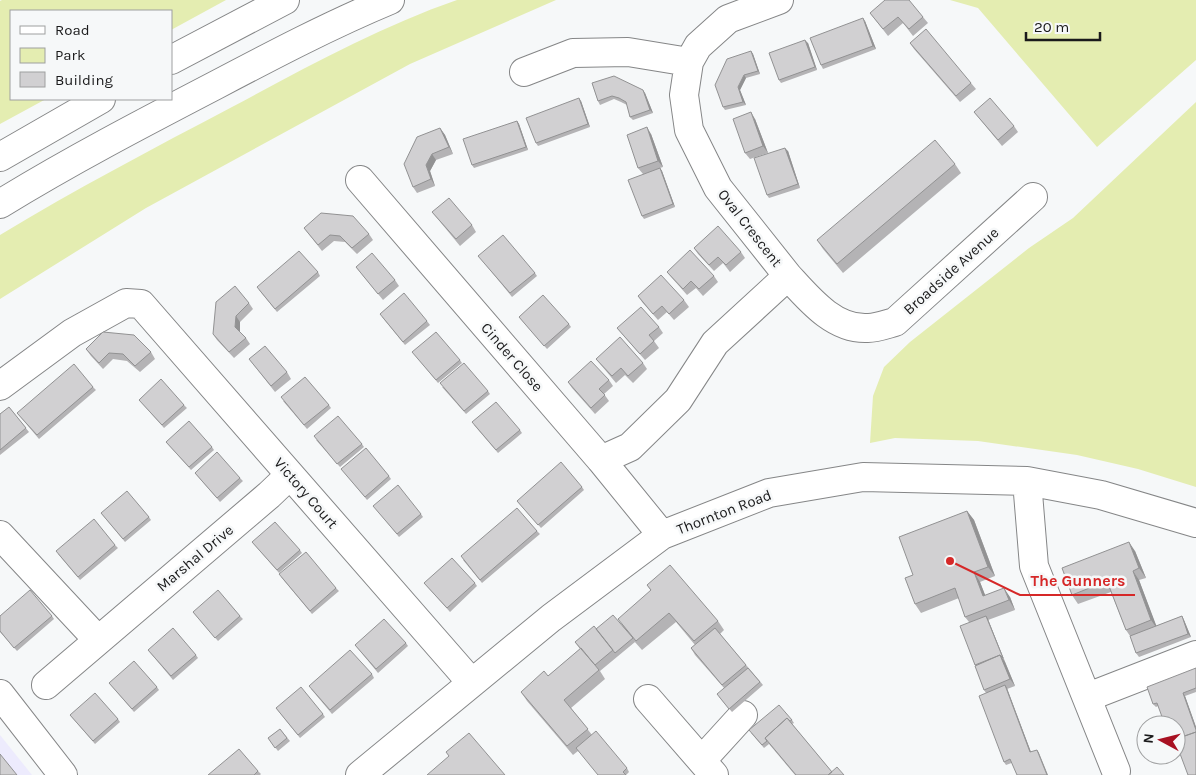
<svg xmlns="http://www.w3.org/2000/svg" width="1196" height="775" font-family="Karla,sans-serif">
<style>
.industrial{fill:#edebfd}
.green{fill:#e4edb1}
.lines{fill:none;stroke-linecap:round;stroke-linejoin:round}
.minor-casing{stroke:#858687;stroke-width:30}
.highway-casing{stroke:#858687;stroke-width:30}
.minor{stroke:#fff;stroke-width:28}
.highway{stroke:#fff;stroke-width:28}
.wall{fill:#b4b3b5}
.shaded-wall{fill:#929293}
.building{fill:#d1d0d2;stroke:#929293}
.labels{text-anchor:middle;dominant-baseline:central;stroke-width:5;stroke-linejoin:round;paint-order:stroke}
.street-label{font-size:15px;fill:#1a1a1b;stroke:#f6f8f9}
.leader{fill:none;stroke:#d62828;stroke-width:2}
.callout-dot{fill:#d62828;stroke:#f6f8f9;stroke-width:2}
.callout-label{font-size:16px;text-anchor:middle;font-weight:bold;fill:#d62828;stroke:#f6f8f9;stroke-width:5;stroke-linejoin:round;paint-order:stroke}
</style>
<rect width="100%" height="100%" fill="#f6f8f9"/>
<path class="industrial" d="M0,735L32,775H0Z"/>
<path class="green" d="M2,0H226L171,30V11H11V99H46L0,124V1Z
M457,0H556L410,64L146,208L0,299V235C76,189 154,148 232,107C305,68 379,27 457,0Z
M950,0H1196V60L1097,147L978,8Z
M1196,102V487L1138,469L1077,455L978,441L895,438L870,443L873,396L884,367L910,342L1029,248L1073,218Z"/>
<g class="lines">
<g class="minor-casing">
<path id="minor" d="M524,72L573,53L628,52L689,62
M360,180L601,460L662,535
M788,276C809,299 834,330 868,328C877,328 887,324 895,322L1033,197
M0,386L72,333L126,303L141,304L471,682
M601,460L630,447L678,400L715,343L788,276L718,188L689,130L684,95L689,62L698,46L728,19L779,0
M1027,481L1034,566L1116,771
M0,535L98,640
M46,685L269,495L290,475
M0,694L63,775
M1088,697L1196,655
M648,699L714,775
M702,760L743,715
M360,775L551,618L662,535L769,493L863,477L1027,481L1101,495L1196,523"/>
</g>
<g class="highway-casing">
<path id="highway" d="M171,60L285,0
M0,157L101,99
M0,204C70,161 143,123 216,85C273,55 330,25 390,0"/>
</g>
<use href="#minor" class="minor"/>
<use href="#highway" class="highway"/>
</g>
<path class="wall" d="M870,13L923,17L928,23L913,36L903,23L888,36Z
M865,21L876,49L823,69L821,65Z
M808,43L817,70L781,83L779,80Z
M910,43L971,83L976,89L960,102L914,49Z
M751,51L753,54L760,74L746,78L740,90L746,105L725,110L723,107Z
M592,83L645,93L653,113L633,120L630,117L627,105L621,102L614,99L600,105L598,101Z
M581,101L590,127L538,146L536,143Z
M974,112L1014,126L1018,132L1002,146Z
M755,119L768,153L750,159L745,153Z
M517,121L519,124L528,150L474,168L472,165Z
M440,128L445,135L453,154L436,160L430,171L435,186L417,193L413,187Z
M651,134L663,167L660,168L662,171L675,207L644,219L642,216L643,174L638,168Z
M788,151L800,188L769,198L767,195Z
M955,164L961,173L843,273L823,249L817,240Z
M432,212L472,225L476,232L460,246Z
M304,228L369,234L373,240L357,254L345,242L334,241L322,251Z
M694,248L741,252L745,258L730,272L723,263L714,271L698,254Z
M481,259L535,273L537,276L512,297Z
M356,267L395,280L399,286L383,300Z
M318,272L320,276L277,312L259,290Z
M667,272L714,276L718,282L703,296L696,288L687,295L672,278Z
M638,296L684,300L689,307L674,320L667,312L658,320L642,302Z
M249,303L253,309L240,322V332L246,338L250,344L234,358L217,340L213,334Z
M382,317L427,321L430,325L405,345Z
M519,317L569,324L571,327L547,349Z
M659,327L663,333L654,341L659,348L645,360L622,334L617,328Z
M86,349L151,352L155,359L140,372L127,361L113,359L103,369L91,356Z
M415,355L460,360L462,363L438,383Z
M249,359L287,372L291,379L275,392Z
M596,359L643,363L647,369L633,383L625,375L616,383Z
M609,380L613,386L604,394L609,401L595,414L572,388L568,382Z
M93,387L96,390L39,439L17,413Z
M442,387L488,391L490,394L466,414Z
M139,400L184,405L187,408L164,428Z
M283,401L329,405L331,408L307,429Z
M9,407L29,432L0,455V414Z
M474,425L520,430L522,433L498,453Z
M316,440L362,444L364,447L340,467Z
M166,442L212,447L214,450L191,470Z
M344,472L389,476L391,479L367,500Z
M195,473L240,478L243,481L220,502Z
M582,487L584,490L541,528L517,501Z
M376,509L421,514L423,517L399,537Z
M967,511L974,520L995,576L980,582L985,595L1010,597L1015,610L988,620L1015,686L1007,689L1031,752L1037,750L1039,753L1006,765L1004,762L986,693L984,690L975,665L969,622L965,617L959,598L921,613L915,604L913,575Z
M101,513L149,517L151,520L125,542Z
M537,531L540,534L482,583L463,560Z
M252,542L300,550L302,553L279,573Z
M115,545L118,548L80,580L58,554Z
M1135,551L1146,578L1139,580L1156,626L1182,616L1184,620L1191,637L1139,657L1136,653L1130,636L1126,630L1111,592L1078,604L1072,595Z
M281,577L336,588L339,591L312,614Z
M424,583H475L477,586L450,612Z
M647,585L718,621L724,630L720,634L763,685L732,712L719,697L724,688L695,655L691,648L695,645L676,622L642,650L634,641L635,642L600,671L605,679L571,708L592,735L627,768L629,772L626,775L578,751L573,755L527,701L521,692L548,676L580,649L575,642L596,629L622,626L651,591Z
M193,612L240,616L243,619L218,641Z
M52,616L54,619L17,651L0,632Z
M406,643L408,646L378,673L355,645Z
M148,650L196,655L198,658L173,680Z
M1196,668V692L1185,696L1196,727V775L1179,750L1176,751V725L1158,706L1156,707L1153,704Z
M372,674L374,678L332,714L311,689Z
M109,683L157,687L159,690L134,712Z
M276,708L323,714L325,717L300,738Z
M70,715L118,719L120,722L95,744Z
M792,720L794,723L792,724L832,772L844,775H795L769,744L764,748L751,733Z
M280,729L290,741L278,751L268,738Z
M258,771L261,774L260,775H208Z"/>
<path class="shaded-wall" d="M863,18L865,21L876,49L873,46Z
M805,40L808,43L817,70L815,67Z
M751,51L753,54L760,74L758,71Z
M744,75L746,78L740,90L746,105L743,102L738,87Z
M643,90L645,93L653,113L650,110Z
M579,98L581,101L590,127L588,124Z
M751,112L755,119L768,153L763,146Z
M517,121L519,124L528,150L526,147Z
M647,127L651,134L663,167L658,161Z
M440,128L445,135L453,154L449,147Z
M785,148L788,151L800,188L798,184Z
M432,154L436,160L430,171L435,186L431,179L426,165Z
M660,168L662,171L675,207L673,204Z
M236,316L240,322V333L235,327Z
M967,511L974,520L995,576L988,567Z
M1129,542L1135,551L1146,578L1139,568Z
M1133,571L1139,580L1158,630L1151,620Z
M974,572L980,582L989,605L983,596Z
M1004,588L1010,597L1015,610L1009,600Z
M986,616L988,619L1005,662L1003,658Z
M1182,616L1184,620L1191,637L1188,634Z
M1000,655L1005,662L1015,686L1010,679Z
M1005,685L1007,688L1032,755L1030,752Z
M1183,693L1185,696L1196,727V730Z
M1037,750L1039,753L1048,775H1047Z"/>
<path class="building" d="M885,0H909L923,17L909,29L898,17L883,29L870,13Z
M863,18L873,46L821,65L810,38Z
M926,29L971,83L956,96L910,43Z
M805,40L815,67L779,80L769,53Z
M751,51L758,71L744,75L738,87L743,102L723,107L715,85L727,59Z
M614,76L643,90L650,110L630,117L626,102L619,98L612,96L598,101L592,83Z
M579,98L588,124L536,143L526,118Z
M990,98L1014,126L998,140L974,112Z
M751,112L763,146L745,153L733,119Z
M517,121L526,147L472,165L463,139Z
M647,127L658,161L638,168L627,135Z
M440,128L449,147L432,154L426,165L431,179L413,187L404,164L417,137Z
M935,140L955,164L837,264L817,240Z
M785,148L798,184L767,195L754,158Z
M660,168L673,204L642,216L628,180Z
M449,198L472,225L456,239L432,212Z
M321,213L353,216L369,234L352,248L340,236L330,235L318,245L304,228Z
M718,226L741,252L726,265L718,257L709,265L694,248Z
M503,235L535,273L510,293L478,256Z
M690,250L714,276L699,289L691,281L683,289L667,272Z
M299,251L318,272L275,309L257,287Z
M372,253L395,280L378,294L356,267Z
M661,275L684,300L669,314L662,306L653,314L638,296Z
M235,286L249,303L236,316L235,327L246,338L229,352L213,334L216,302Z
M404,293L427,321L403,342L380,314Z
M543,295L569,324L544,346L519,317Z
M641,307L659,327L649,335L654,341L640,354L617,328Z
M103,332L134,335L151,352L135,366L123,354L109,353L99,363L86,349Z
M436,332L460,360L436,380L412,352Z
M620,337L643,363L628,376L621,368L612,376L596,359Z
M265,346L287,372L271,386L249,359Z
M591,361L609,380L599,389L605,395L591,408L568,382Z
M464,363L488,391L464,411L440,383Z
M74,364L93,387L37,435L17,413Z
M305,377L329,405L304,425L281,397Z
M161,379L184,405L162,425L139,400Z
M496,402L520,430L496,450L472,422Z
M9,407L26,428L0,450V414Z
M338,416L362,444L337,464L314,436Z
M189,421L212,447L189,467L166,442Z
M366,448L389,476L365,497L341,469Z
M217,452L240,478L217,498L195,473Z
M561,462L582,487L538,525L517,501Z
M398,485L421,514L397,534L373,506Z
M127,491L149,517L123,539L101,513Z
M517,508L537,531L480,580L461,556Z
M967,511L988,567L974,572L983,596L1004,588L1009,600L965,617L955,588L915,604L905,578L913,575L899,537Z
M94,519L115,545L78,577L56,551Z
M275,522L300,550L277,570L252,542Z
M1129,542L1139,568L1133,571L1151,620L1126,630L1107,581L1072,595L1062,568Z
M306,552L336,588L310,611L279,574Z
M452,558L475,583L447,608L424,583Z
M670,565L718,621L694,641L669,613L636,641L618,619L651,590L647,585Z
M30,590L52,616L14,648L0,631V616Z
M218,590L240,616L215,638L193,612Z
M613,615L633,638L615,653L596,629Z
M986,616L1003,658L1000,655L975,665L960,626Z
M1182,616L1188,634L1136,653L1130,636Z
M384,619L406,643L376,669L355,645Z
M594,626L613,650L595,665L575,642Z
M173,628L196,655L171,676L148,650Z
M715,628L746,665L722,685L691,648Z
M581,648L599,670L564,700L588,729L567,746L521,692L544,671L548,676Z
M350,650L372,674L330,710L309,686Z
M1000,655L1010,679L984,690L975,666Z
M134,661L157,687L132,709L109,683Z
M748,668L760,682L729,709L717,694Z
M1196,668V688L1183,693L1196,730V732L1176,739V725H1165L1157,703L1153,704L1147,687Z
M1005,685L1030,752L1037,750L1047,775H1017L1010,759L1004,762L979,696Z
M301,687L323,714L298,735L276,708Z
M95,693L118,719L93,741L70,715Z
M779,705L792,720L790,721L787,718L765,738L767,741L762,745L749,730Z
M787,718L832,772L828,775H796L765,738Z
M280,729L287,738L275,748L268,738Z
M596,731L627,768L623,772L626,775H598L576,748Z
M1196,732V775H1188L1176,743V739Z
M469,733L505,775H427L449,756L446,752Z
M239,749L258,771L254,775H208Z
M0,754L17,775H0Z
M837,767L844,775H828Z"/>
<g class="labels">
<g class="street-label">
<text transform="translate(750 228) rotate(52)">Oval Crescent</text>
<text transform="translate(951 271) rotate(-42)">Broadside Avenue</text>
<text transform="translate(512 357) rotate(49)">Cinder Close</text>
<text transform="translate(306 493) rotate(49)">Victory Court</text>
<text transform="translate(724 512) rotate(-21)">Thornton Road</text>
<text transform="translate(195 558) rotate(-40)">Marshal Drive</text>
</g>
</g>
<path class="leader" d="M950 561L1020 595H1135"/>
<circle class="callout-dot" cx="950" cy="561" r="5"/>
<g class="callout-label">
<text x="1078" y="586">The Gunners</text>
</g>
<rect x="10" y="10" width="162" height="90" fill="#f6f8f9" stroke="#9e9fa0"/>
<rect x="20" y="26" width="25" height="8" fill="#ffffff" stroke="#9e9fa0"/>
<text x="55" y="35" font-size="15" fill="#1a1a1b">Road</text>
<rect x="20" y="48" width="25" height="15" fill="#e4edb1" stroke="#9e9fa0"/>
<text x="55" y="60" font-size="15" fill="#1a1a1b">Park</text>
<rect x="20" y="72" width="25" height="15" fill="#d1d0d2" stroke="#9e9fa0"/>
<text x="55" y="85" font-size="15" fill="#1a1a1b">Building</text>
<g transform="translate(1161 740) rotate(277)"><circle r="24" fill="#f6f8f9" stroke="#9e9fa0"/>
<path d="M0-4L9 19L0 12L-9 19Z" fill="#a81122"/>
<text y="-8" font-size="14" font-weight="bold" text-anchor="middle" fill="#1a1a1b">N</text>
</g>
<path d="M1026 32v8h74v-8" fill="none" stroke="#1a1a1b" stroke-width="2.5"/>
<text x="1034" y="32" font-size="15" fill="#1a1a1b" stroke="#f6f8f9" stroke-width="4" paint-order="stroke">20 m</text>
</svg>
